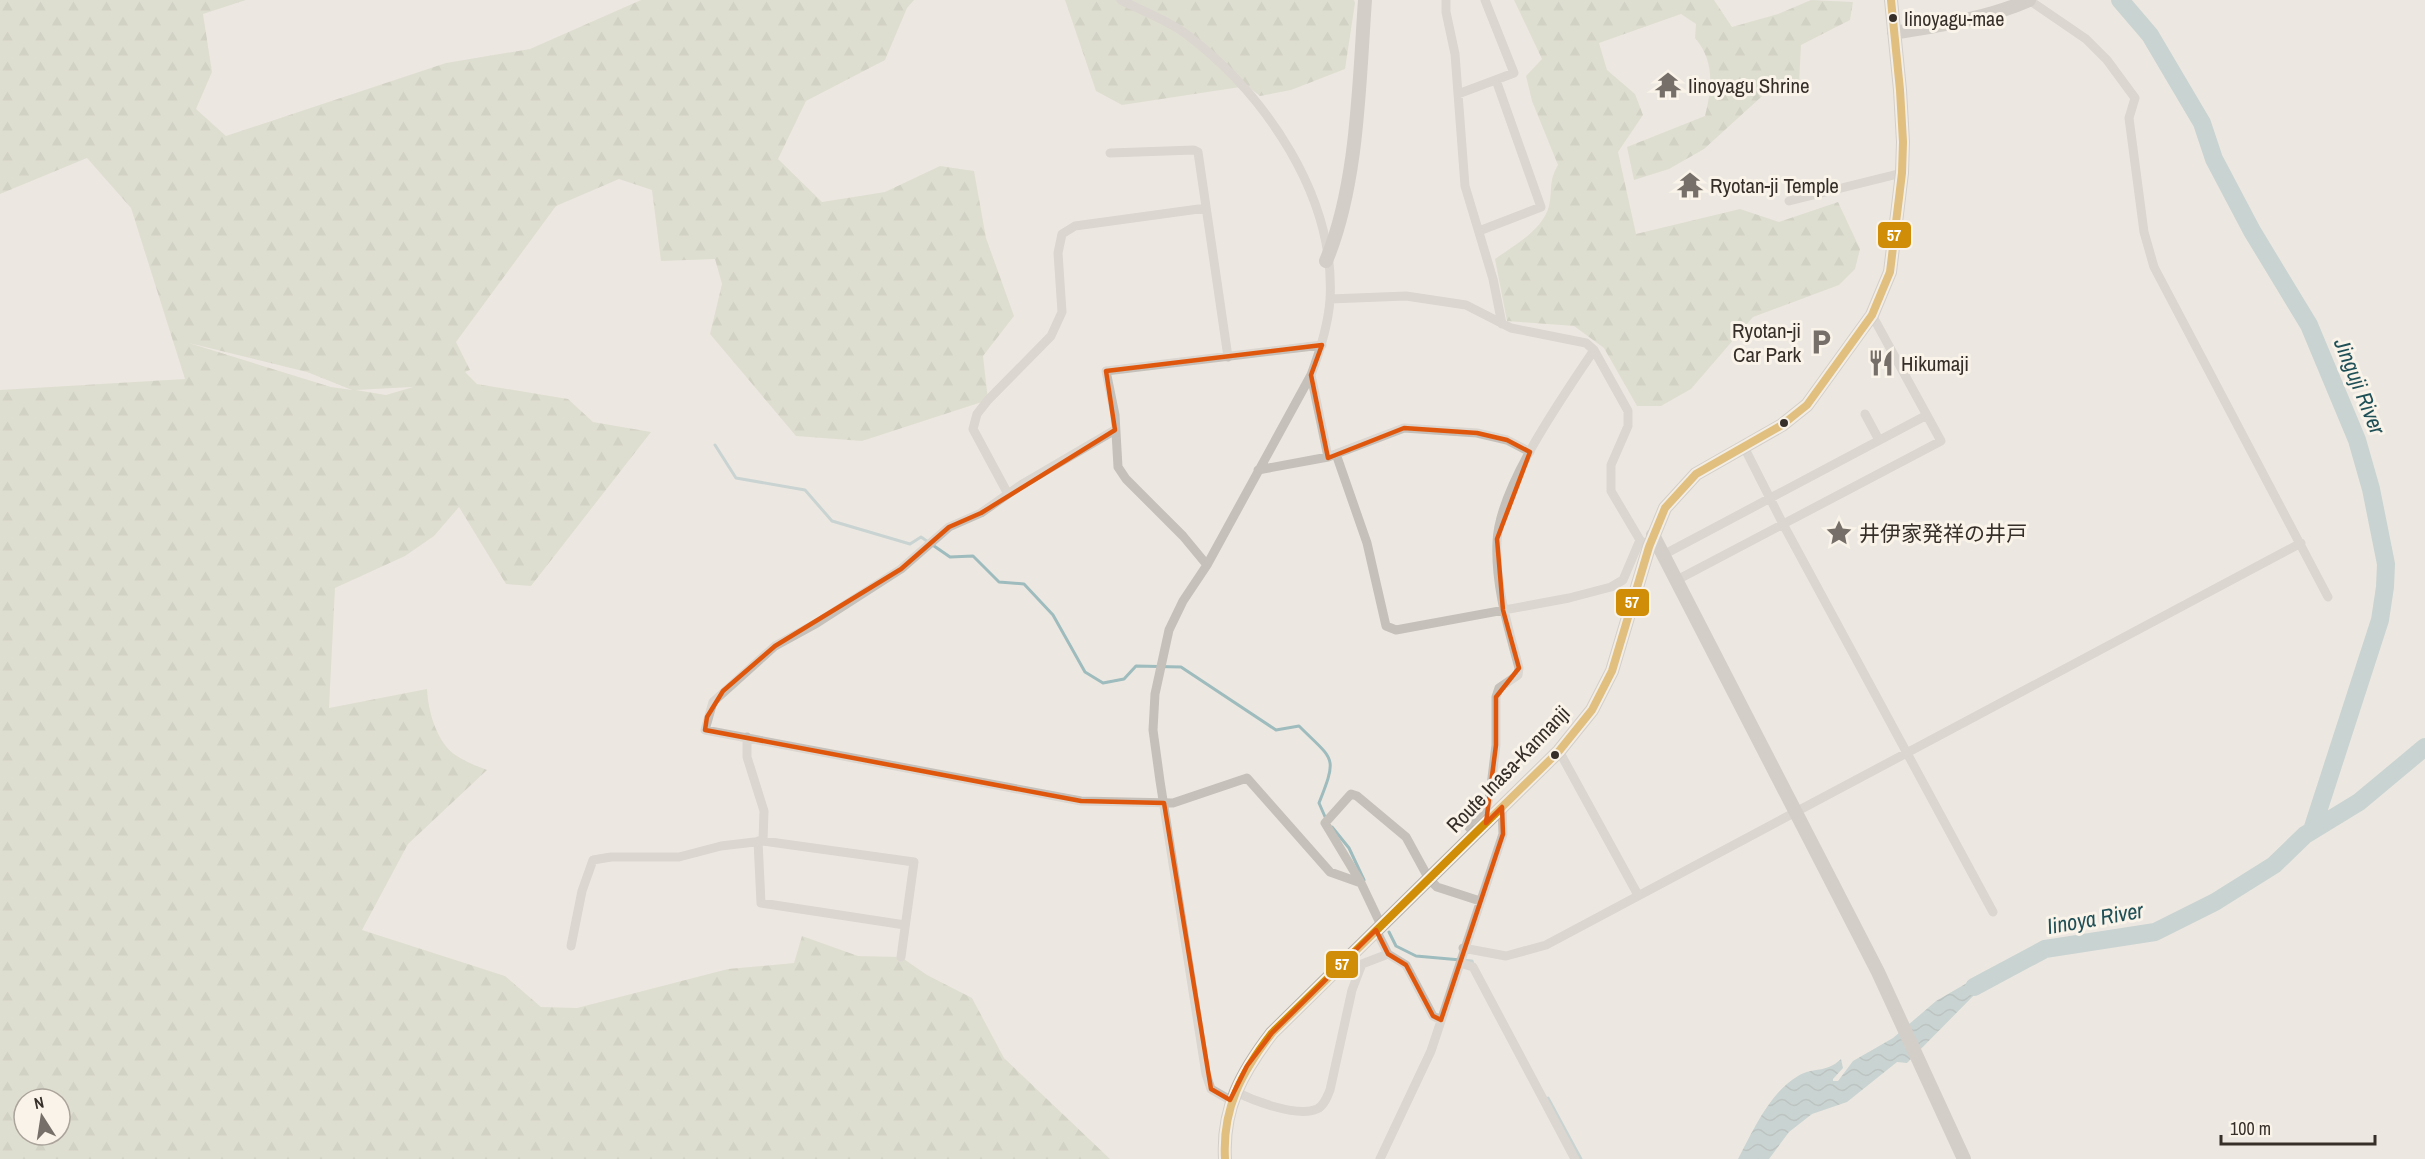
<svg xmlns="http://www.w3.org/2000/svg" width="2425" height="1159" font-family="'Archivo Narrow','Noto Sans JP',sans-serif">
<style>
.forest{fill:url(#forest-firs);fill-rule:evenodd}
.water{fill:url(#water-waves)}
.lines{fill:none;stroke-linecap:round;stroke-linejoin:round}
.stream{stroke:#9ebbbd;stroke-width:3}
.river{stroke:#9ebbbd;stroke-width:18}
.street{stroke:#c5c0ba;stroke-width:9}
.secondary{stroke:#b6b0ab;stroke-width:14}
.bus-1-casing{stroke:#f9f3e9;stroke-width:12}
.bus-1{stroke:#d08e08;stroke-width:8}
.marked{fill:none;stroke:#df570d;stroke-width:4.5;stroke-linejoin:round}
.bus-dot{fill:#362e28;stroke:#f9f3e9;stroke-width:2}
.labels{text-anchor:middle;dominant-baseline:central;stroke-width:6;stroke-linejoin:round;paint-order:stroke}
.bus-label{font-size:20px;fill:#362e28;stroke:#f9f3e9;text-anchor:start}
.poi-label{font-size:21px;fill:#362e28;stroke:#f9f3e9;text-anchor:start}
.street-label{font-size:21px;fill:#362e28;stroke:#f9f3e9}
.water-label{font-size:22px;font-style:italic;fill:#1f5057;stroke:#f9f3e9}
.line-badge{stroke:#f9f3e9;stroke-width:2}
.badge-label{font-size:16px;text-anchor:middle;font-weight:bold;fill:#fff}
</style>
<defs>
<pattern id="forest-firs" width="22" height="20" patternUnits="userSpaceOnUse" patternTransform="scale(1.5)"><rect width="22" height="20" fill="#ccd2bb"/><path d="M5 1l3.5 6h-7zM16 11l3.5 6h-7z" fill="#b0b5a1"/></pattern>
<pattern id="water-waves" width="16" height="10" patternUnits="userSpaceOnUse" patternTransform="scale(1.5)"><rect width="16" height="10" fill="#9ebbbd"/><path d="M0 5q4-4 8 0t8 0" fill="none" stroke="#82989a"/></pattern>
</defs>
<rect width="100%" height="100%" fill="#ece8e1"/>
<path class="forest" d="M0,0H246L203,14L212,72L196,109L226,136L446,63L530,49L641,0H914L907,8L885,60L806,101L778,159L822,202L885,192L940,166L974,171L986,238L1014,316L983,356L988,400L862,441L796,436L710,334L722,284L715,259L661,261L652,190L619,179L556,206L456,342L470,370L465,372L477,384L568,399L593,422L651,432L531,586L506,584L459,507L434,536L405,556L335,588L329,708L427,689C428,711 437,744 457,756C466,762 477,766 487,770L408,844L362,930L505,976L541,1007L577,1008L728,969L794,963L802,936L858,956L901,957L927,975L972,998L1004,1058L1110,1159H0V390L185,379L131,208L87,158L0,194ZM189,343L307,372L352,390L331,387ZM413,387L386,395L356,390L412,387ZM24,1099H60V1135H24Z
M1065,0H1354L1355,3L1345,69L1291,90L1260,96L1247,86L1122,105L1096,91Z
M1514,0H1714L1732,27L1778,14L1811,0L1853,2L1850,20L1801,45L1799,84L1771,88L1704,149L1669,169L1634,180L1627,147L1705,116C1712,88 1715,61 1695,38L1696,24L1681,14L1599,43L1607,70L1635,94L1643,115L1618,152L1636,234L1740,209L1779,222L1838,202L1860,249L1855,269L1839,285L1753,317L1691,389L1661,406H1637L1604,348L1574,326L1507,321L1495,259C1513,246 1543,230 1549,206C1553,189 1548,182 1558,165L1532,101L1526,76L1542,59Z"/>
<path class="water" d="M1991,969L1997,979L1985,984L1907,1063L1897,1062L1847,1102L1812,1114L1789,1132L1769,1159H1738C1753,1131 1770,1092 1798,1076C1815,1066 1825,1074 1841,1059L1843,1068L1833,1079V1081H1838L1853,1061L1893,1038L1936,1001Z"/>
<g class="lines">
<path class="stream" d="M715,445L736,478L805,490L832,521L910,544L921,537L950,557L973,556L999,582L1024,584L1053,615L1085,672L1103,683L1124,679L1136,666L1181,667L1276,730L1299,726C1334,761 1338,755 1319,803L1326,819
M1332,827L1349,848L1364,880
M1389,932L1396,946L1416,956L1472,961L1473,964
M1548,1098L1581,1159"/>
<path class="river" d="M2120,0L2150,35L2202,123L2214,159L2252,231L2309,325L2357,440L2371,489L2386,564L2385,587L2380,620L2312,830
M1974,987L2045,949L2155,932L2215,902L2274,865L2305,835L2359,802L2425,747"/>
<path class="street" d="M1121,0C1142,11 1167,20 1186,34C1265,94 1336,196 1330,300C1328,326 1320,351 1311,375L1207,565L1183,601L1169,630L1155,694L1153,730L1160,781L1206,1074L1211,1089L1230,1100
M1446,0V12L1455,54L1465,186L1493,279L1502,324
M2029,0L2086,39L2107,60L2135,98L2129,118L2144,232L2154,267L2328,597
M1458,94L1514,73L1485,0
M1110,153L1194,150L1198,152L1228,357
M1789,201L1902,173
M1479,231L1541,207L1496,80
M1330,299L1406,296L1466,305L1511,328L1586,343L1594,350L1628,411V426L1611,465V491L1640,540L1649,547
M1311,375L1328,457
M1865,414L1879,440
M1115,430L1021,485L981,513L949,527L901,569L817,623L775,646L713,702L705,730L1081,801L1173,803L1247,778L1330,872L1361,883L1381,925
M1743,445L1783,524L1993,912
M1336,454L1367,543L1386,626L1396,630L1569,598L1611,587L1623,580L1640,540
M1258,470L1328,457L1404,428L1477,433L1507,440L1530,452
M1008,494L973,429L977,414L988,400L1051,336L1062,312L1058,253L1062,234L1075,226L1206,208
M1663,555L1927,415
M1207,565L1183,536L1126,479L1118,467L1115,415L1106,371L1322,345
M1675,581L1941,441L1872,315
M1559,751L1638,895
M1475,834L1467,825L1487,805L1490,794L1496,745V697L1499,688L1518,675L1519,668C1508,627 1495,585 1497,542C1499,486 1563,397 1594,350
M758,841L761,903L905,925
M763,841L914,862L901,957
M1361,883L1325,823L1351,794L1357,796L1406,837L1429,879L1437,887L1480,901
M571,946L582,891L593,860L611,857H679L721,846L763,841L764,811L747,757V737
M1463,948L1506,956L1546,945L2301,543
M1388,954L1406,965L1433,1016L1441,1020
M1460,963L1473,967L1575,1159
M1234,1091C1252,1100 1297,1118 1317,1109C1324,1106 1327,1097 1330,1090L1352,990L1362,964L1388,954L1376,930
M1380,1159L1431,1051L1503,834L1502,807"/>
<path class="secondary" d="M1894,33C1940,25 1986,19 2029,0
M1326,261C1358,185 1359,83 1365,0
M1653,535L1878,972L1964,1159
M1225,1159C1222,1108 1242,1072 1272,1033L1559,751L1592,710L1612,671L1649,547L1665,508L1696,474L1782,425L1807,405L1872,315L1890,272L1902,173L1903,142L1900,90L1891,0"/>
<g class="bus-1-casing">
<path id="bus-1" d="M1225,1159C1222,1108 1242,1072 1272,1033L1559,751L1592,710L1612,671L1649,547L1665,508L1696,474L1782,425L1807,405L1872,315L1890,272L1902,173L1903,142L1900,90L1891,0"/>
</g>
<use href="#bus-1" class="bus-1"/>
</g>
<path d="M0 0H2425V1159H0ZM1322,345L1311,375L1328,458L1404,428L1477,433L1507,440L1530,452L1497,539L1503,610L1519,668L1496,697V745L1486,823L1502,807L1503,834L1441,1020L1433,1016L1406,965L1388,954L1376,930L1272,1033L1247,1066L1230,1100L1211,1089L1164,803L1081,801L705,730L707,717L723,691L775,646L901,569L949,527L981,513L1115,430L1106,371Z" fill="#ece8e1" fill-opacity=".55" fill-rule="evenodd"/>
<path class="marked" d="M1322,345L1311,375L1328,458L1404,428L1477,433L1507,440L1530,452L1497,539L1503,610L1519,668L1496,697V745L1486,823L1502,807L1503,834L1441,1020L1433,1016L1406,965L1388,954L1376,930L1272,1033L1247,1066L1230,1100L1211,1089L1164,803L1081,801L705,730L707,717L723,691L775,646L901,569L949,527L981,513L1115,430L1106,371Z"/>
<defs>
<g id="temple-bare" transform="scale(2.07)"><path d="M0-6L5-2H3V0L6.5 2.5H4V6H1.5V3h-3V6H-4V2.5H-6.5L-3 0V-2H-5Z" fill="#766f69" stroke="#f9f3e9" stroke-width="2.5" paint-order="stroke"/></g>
<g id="parking-bare" transform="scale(2.07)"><path d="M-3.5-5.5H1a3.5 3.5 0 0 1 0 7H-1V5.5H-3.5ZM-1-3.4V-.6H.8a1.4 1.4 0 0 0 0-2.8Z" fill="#766f69" stroke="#f9f3e9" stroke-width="2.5" paint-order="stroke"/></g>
<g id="restaurant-bare" transform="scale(2.07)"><path d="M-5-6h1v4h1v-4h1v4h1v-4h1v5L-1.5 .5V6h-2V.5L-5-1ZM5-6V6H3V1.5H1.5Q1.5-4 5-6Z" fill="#766f69" stroke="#f9f3e9" stroke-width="2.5" paint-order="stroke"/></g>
<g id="sight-bare" transform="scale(2.07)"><path d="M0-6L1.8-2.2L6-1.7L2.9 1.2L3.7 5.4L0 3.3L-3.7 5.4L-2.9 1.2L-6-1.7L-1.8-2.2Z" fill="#766f69" stroke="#f9f3e9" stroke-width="2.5" paint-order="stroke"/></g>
</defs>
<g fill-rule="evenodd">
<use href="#temple-bare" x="1668" y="85"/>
<use href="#temple-bare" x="1690" y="185"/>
<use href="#parking-bare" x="1821" y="342"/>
<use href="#restaurant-bare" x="1881" y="363"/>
<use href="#sight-bare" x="1839" y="533"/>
</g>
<g class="bus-dot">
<circle cx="1893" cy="18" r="5"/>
<circle cx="1784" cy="423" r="5"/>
<circle cx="1555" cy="755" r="5"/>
</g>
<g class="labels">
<g class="bus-label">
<text x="1904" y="18">Iinoyagu-mae</text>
</g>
<g class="poi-label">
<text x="1688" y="85">Iinoyagu Shrine</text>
<text x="1710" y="185">Ryotan-ji Temple</text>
<text x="1801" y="330" text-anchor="end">Ryotan-ji<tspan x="1801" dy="24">Car Park</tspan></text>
<text x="1901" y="363">Hikumaji</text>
<text x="1859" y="533">井伊家発祥の井戸</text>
</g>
<g class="street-label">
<text transform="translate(1508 769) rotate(-46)">Route Inasa-Kannanji</text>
</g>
<g class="water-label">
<text transform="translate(2360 386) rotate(68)">Jinguji River</text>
<text transform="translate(2095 918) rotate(-10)">Iinoya River</text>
</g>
</g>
<g class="line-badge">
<rect x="1877" y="221" width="35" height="28" rx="6" fill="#d08e08"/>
<rect x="1615" y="588" width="35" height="29" rx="6" fill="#d08e08"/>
<rect x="1325" y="950" width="34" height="29" rx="6" fill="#d08e08"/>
</g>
<g class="badge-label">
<text x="1894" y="241">57</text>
<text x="1632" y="608">57</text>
<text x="1342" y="970">57</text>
</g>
<g transform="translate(42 1117) rotate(348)"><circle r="28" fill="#f9f3e9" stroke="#aba49c" stroke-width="1.5"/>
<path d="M0-4.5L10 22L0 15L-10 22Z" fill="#766f69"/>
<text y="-9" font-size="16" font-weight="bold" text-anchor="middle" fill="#362e28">N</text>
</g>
<path d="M2221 1135v9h154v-9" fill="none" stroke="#362e28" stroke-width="3"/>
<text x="2230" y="1135" font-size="18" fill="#362e28" stroke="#f9f3e9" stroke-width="4.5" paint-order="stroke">100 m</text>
</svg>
